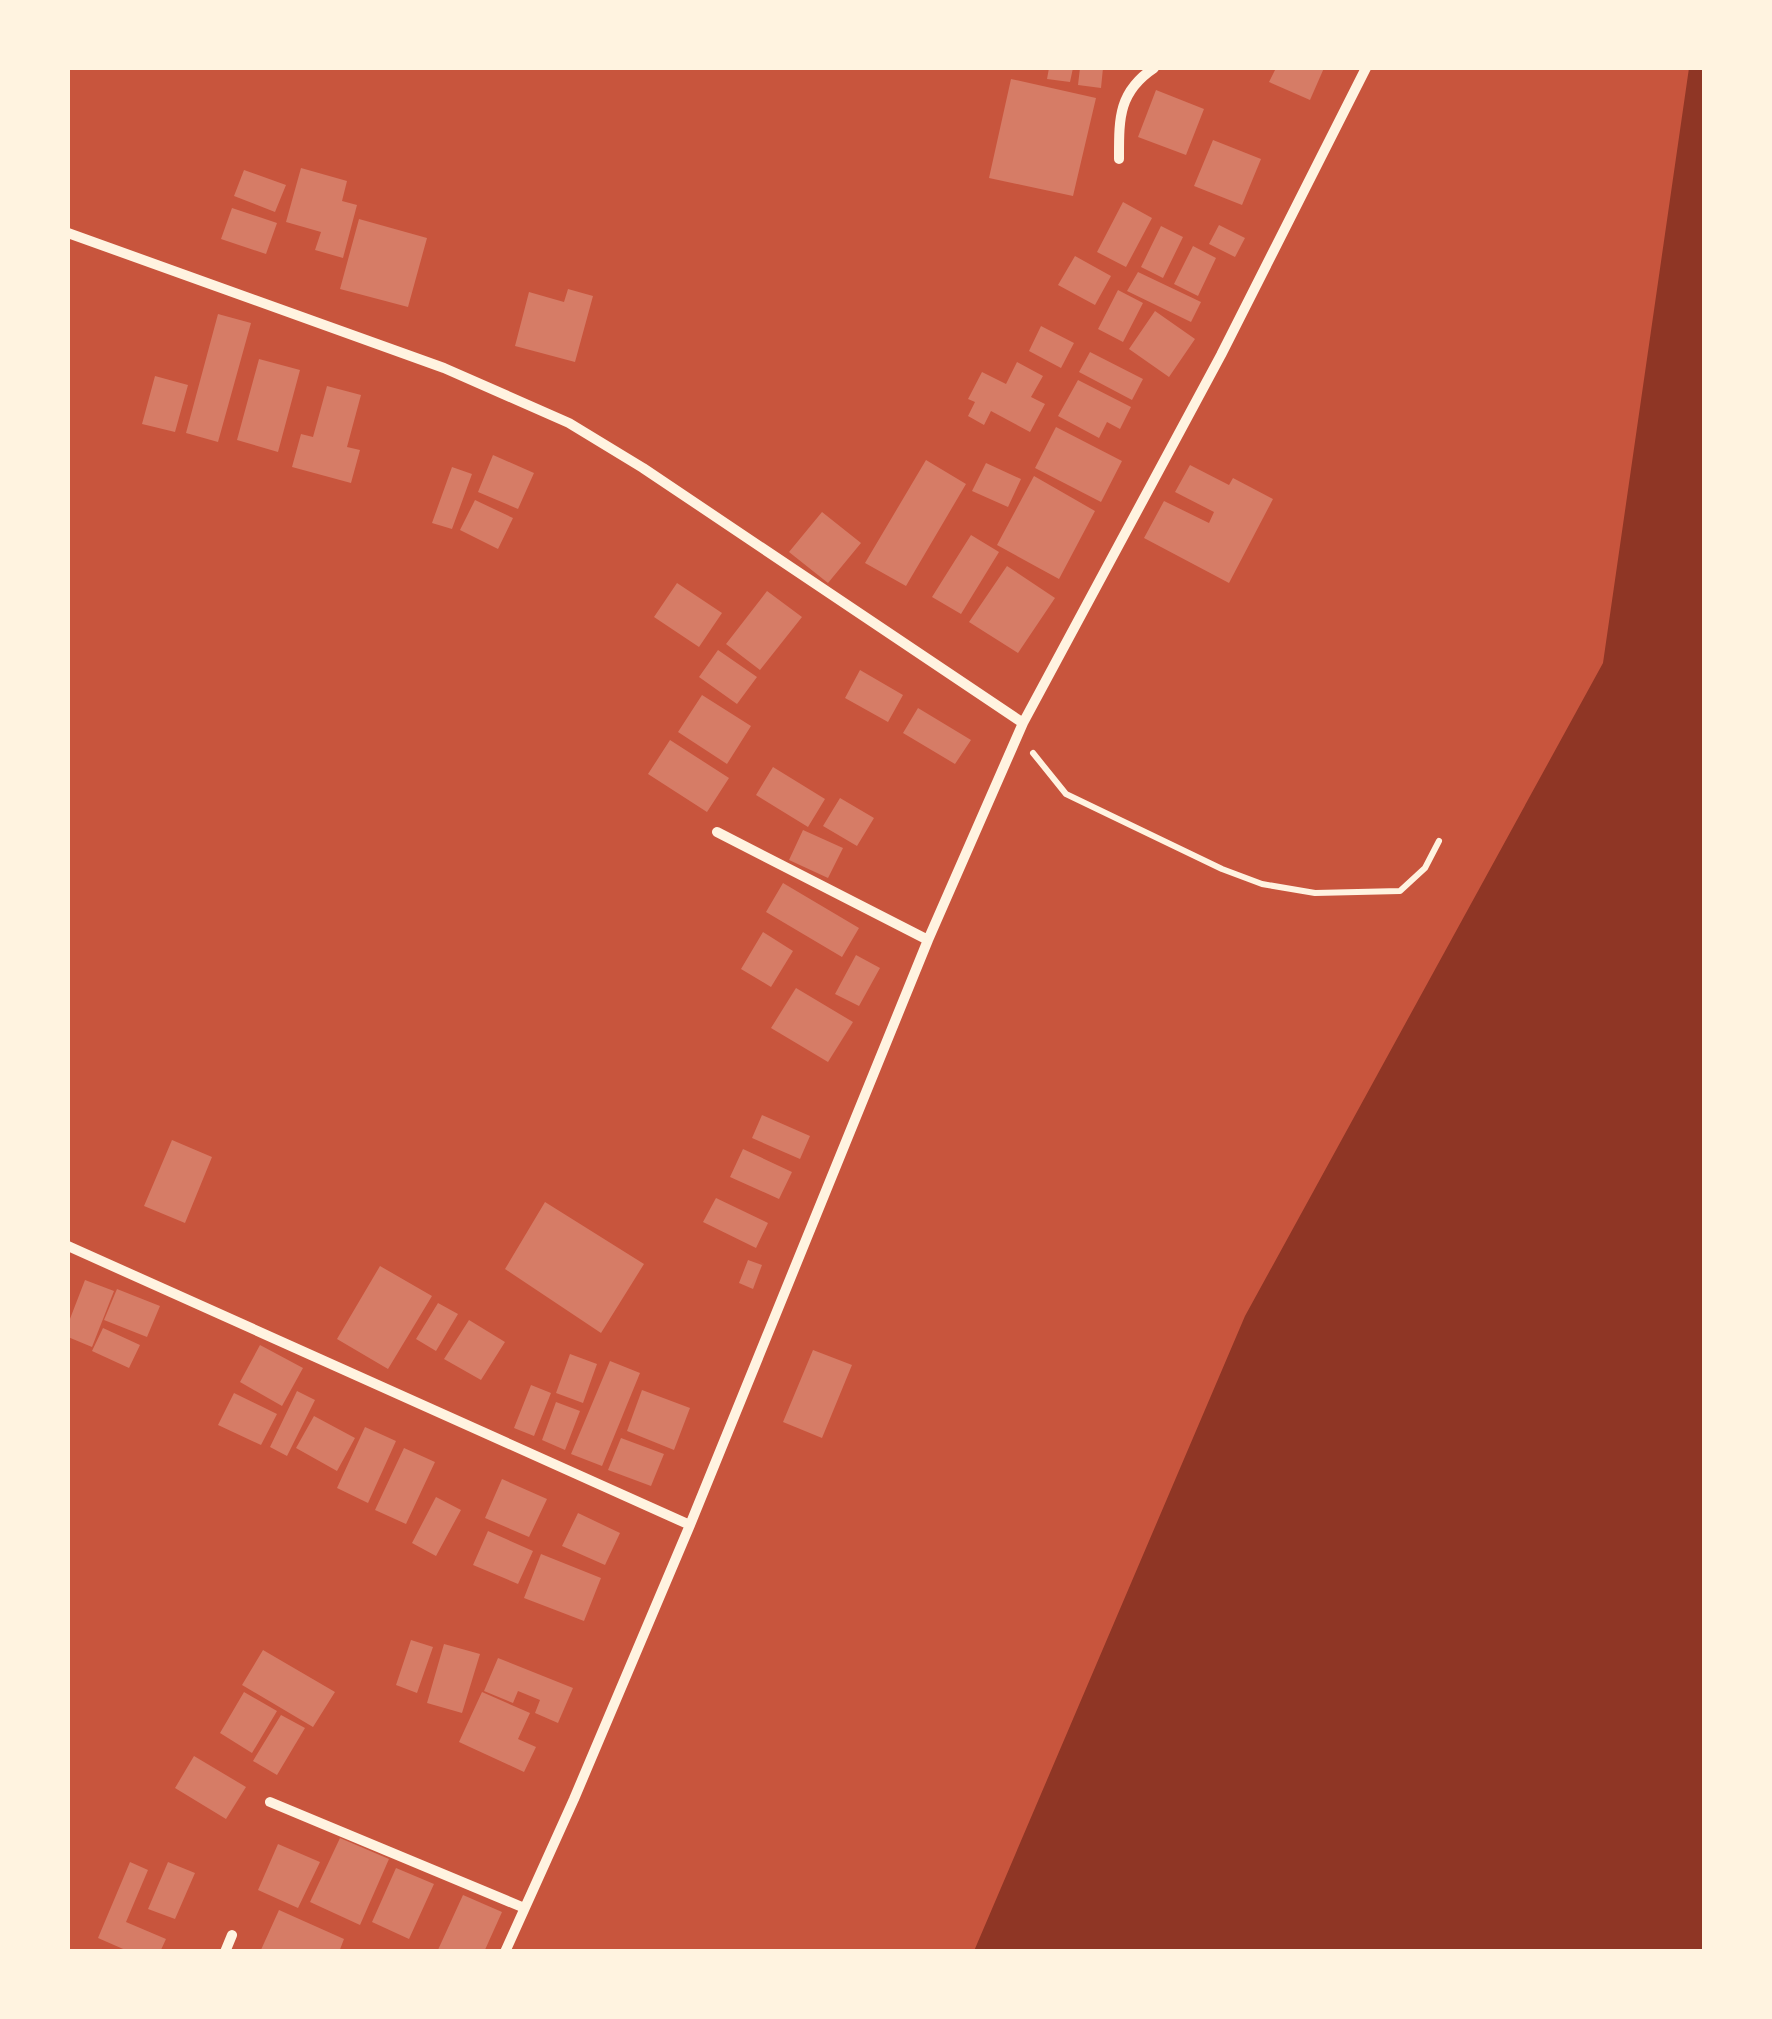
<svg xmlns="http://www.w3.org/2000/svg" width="1772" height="2019" font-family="Inter,sans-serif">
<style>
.water{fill:#8f3625}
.building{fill:#d67c66}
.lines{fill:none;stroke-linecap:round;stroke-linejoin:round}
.path{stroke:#fff3e0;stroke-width:6}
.minor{stroke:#fff3e0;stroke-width:10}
</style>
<rect width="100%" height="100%" fill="#c8553d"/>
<path class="water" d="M1689,68H1704V1951H974L1245,1316L1603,663Z"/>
<path class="building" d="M1049,68H1073L1070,82L1047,79Z
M1080,68H1103L1101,88L1078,85Z
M1276,68H1324L1310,100L1269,82Z
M1011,79L1096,98L1073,196L989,178Z
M1156,90L1204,109L1186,155L1138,137Z
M1213,140L1261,159L1242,205L1194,186Z
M301,168L347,181L342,201L357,205L343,258L315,250L321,232L286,222Z
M244,170L286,185L275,212L234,196Z
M1123,202L1152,218L1126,267L1097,252Z
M232,208L277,223L266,254L221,239Z
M359,219L427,238L408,307L340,289Z
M1219,225L1245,238L1235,257L1209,244Z
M1161,226L1183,237L1163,278L1141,267Z
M1193,246L1216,258L1198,296L1174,284Z
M1075,256L1111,276L1095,305L1058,285Z
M1138,272L1201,302L1191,322L1127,291Z
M568,289L593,296L575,362L515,346L529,292L564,302Z
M1118,290L1143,303L1123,342L1098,329Z
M1155,311L1195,339L1169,377L1129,349Z
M218,314L251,323L218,442L186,433Z
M1041,326L1074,343L1061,368L1029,351Z
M1090,352L1143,379L1132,400L1079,372Z
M259,359L300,370L278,452L237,440Z
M1017,362L1043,376L1031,397L1045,404L1030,432L991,411L984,425L968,416L975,402L968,399L982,372L1006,384Z
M155,376L188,385L175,432L142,424Z
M1078,380L1131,407L1120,429L1107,422L1099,438L1058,416Z
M327,386L361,395L347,447L360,450L351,483L292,467L301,434L313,437Z
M1056,427L1122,461L1101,502L1035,468Z
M493,455L534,473L518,509L478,492Z
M926,460L966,484L906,586L865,563Z
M986,463L1021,479L1008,507L972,491Z
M1190,465L1229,485L1233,478L1273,499L1229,583L1144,538L1164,501L1209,523L1214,512L1175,492Z
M452,467L472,474L452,529L432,523Z
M1034,476L1095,511L1059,579L997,545Z
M475,500L513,518L498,549L460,530Z
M822,512L861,543L828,583L789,552Z
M971,535L999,552L961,614L932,597Z
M1007,566L1055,598L1018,653L969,622Z
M677,583L722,613L699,647L654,617Z
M767,591L802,617L760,670L726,644Z
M718,650L757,677L737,704L699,677Z
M860,670L903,695L888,722L845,698Z
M702,695L751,726L727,764L678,732Z
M918,708L971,740L955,764L903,733Z
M670,740L729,778L707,812L648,774Z
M773,767L825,799L808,827L756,795Z
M840,798L874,818L857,846L823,826Z
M803,830L843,848L828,878L789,860Z
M783,883L859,928L842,957L766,912Z
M763,932L793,951L771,987L741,969Z
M856,955L880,968L859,1006L835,994Z
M796,988L853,1022L828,1062L771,1028Z
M762,1115L810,1136L800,1159L752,1138Z
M172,1140L212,1157L185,1223L144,1206Z
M743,1149L792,1172L779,1199L730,1177Z
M716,1198L768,1223L756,1248L703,1222Z
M545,1202L644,1264L601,1333L505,1269Z
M748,1260L762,1265L753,1289L739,1283Z
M380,1266L432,1296L388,1369L337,1339Z
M85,1280L114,1291L92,1347L68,1337V1324Z
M117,1289L160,1306L147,1337L104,1320Z
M438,1303L458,1314L436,1351L416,1339Z
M469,1320L505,1342L481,1380L444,1359Z
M103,1328L140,1345L129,1368L92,1351Z
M260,1345L303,1368L282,1406L240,1382Z
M813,1350L852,1365L822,1438L783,1422Z
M570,1354L597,1364L583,1403L556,1393Z
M610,1361L640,1373L602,1466L571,1454Z
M531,1385L551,1393L534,1436L514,1428Z
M642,1390L690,1408L674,1450L627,1431Z
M297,1391L315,1400L287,1456L270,1447Z
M234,1393L277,1414L261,1445L218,1425Z
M556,1402L580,1411L565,1450L542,1440Z
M314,1416L355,1438L337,1471L296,1448Z
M365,1427L396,1441L368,1503L337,1488Z
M621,1438L664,1454L651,1486L608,1470Z
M404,1448L435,1462L406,1524L375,1510Z
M502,1479L547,1499L529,1537L485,1518Z
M436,1497L461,1510L436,1556L412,1543Z
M578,1513L620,1533L605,1565L562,1546Z
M488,1531L533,1551L518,1584L473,1565Z
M541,1554L601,1578L584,1621L524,1598Z
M411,1640L433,1647L417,1693L396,1685Z
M444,1644L480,1654L462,1713L427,1703Z
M263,1650L335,1692L313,1727L242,1685Z
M498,1658L573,1688L558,1723L535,1713L540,1700L518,1691L513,1703L484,1691Z
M244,1692L277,1711L252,1753L220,1733Z
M482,1692L530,1713L518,1739L536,1747L524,1772L459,1742Z
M281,1715L305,1728L277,1775L253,1761Z
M194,1756L246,1787L226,1819L175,1788Z
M340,1838L389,1859L360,1925L310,1902Z
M278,1844L320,1862L298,1908L258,1890Z
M130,1862L148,1870L126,1922L166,1939L160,1952H130L98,1938Z
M168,1862L195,1873L175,1919L148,1909Z
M396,1868L434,1884L409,1939L372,1922Z
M463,1895L502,1912L484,1952H437Z
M279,1910L344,1939L339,1952H260Z"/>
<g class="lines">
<path class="path" d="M1033,753L1066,794L1222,869L1262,884L1315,893L1400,891L1425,868L1439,841"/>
<path class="minor" d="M1119,159C1119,119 1118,92 1154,68
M68,233L444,368L569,423L643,468L1023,723
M717,832L928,940
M68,1246L690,1525
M270,1802L522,1907
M225,1952L232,1935
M505,1952L574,1799L690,1525L928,940L1023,723L1221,355L1366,68"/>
</g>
<rect width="1772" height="2019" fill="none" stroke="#fff3e0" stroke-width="140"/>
</svg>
